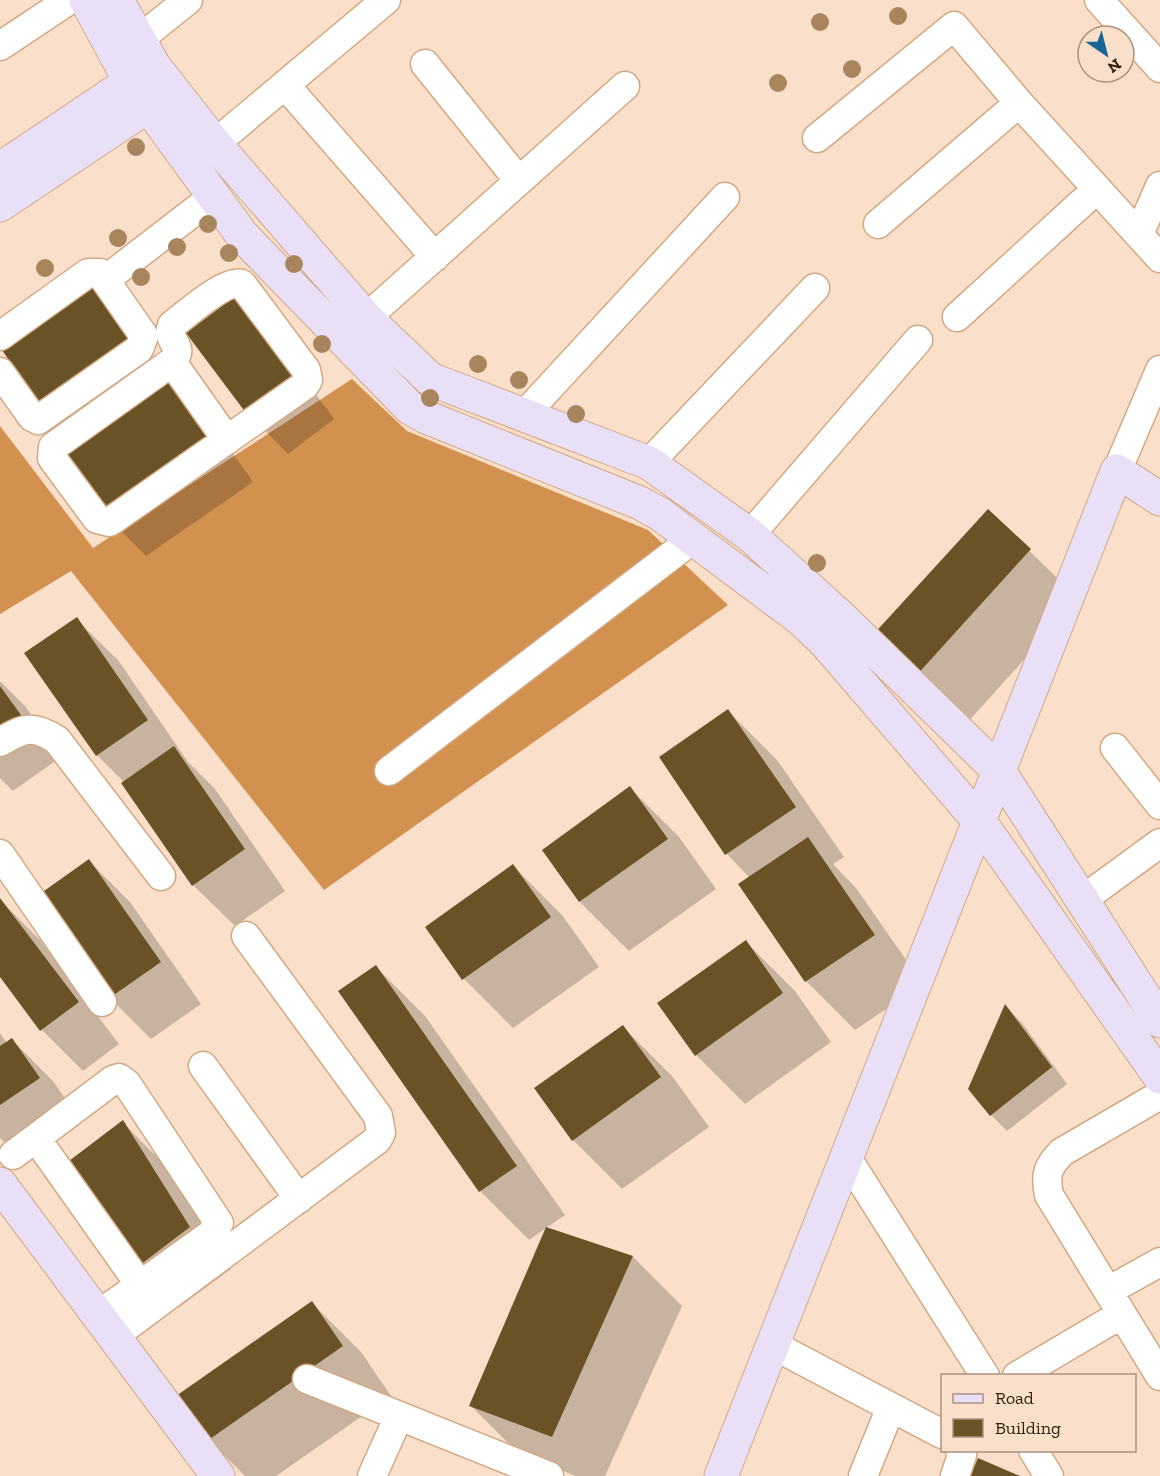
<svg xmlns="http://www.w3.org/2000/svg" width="1160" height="1476" font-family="'Zilla Slab',serif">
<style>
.forest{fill:#d3914f}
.shadow{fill:#0003}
.building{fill:#695326}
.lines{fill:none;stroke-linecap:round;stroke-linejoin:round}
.street-casing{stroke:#d2a985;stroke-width:31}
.secondary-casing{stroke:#d2a985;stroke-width:35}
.street{stroke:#fff;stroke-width:28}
.secondary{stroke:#e9dff7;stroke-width:33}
.tree{fill:#a9855d}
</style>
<rect width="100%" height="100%" fill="#fae0ca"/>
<path class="forest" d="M352,379L407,431L648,530L728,605L324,890L71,571L0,614V426L93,548Z"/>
<path class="shadow" d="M131,326L172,383L210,421L253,482L146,556L105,515L78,442L42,406L1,348Z
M276,340L334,419L288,454L247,412Z
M988,511L1079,599L955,736L862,649Z
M76,619L118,660L188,762L215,789L285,891L235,926L193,885L124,782L97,755Z
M0,681L25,706L61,757L13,791L0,778Z
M728,711L777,760L844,857L833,864L856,888L923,984L855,1030L806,981L740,885L750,878L727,854L661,758Z
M630,788L679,837L716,889L629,951L580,902L544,850Z
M89,861L130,902L201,1004L151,1039L110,998Z
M513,866L562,915L599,967L513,1028L464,979L427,928Z
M0,900L40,940L119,1044L83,1071L42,1030L0,975Z
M746,942L795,991L831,1042L745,1104L696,1055Z
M376,967L425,1016L565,1215L529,1240L480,1191Z
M1006,1007L1022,1023L1067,1084L1007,1131L991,1115Z
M623,1027L672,1076L709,1127L622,1189L573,1140Z
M0,1033L7,1043L12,1040L53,1081L80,1120L22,1160L0,1138Z
M122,1122L164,1164L231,1269L178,1308L137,1267Z
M547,1229L633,1257L682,1306L605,1476H576L519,1454L470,1405Z
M312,1303L361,1352L391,1396L276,1476H245L209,1440Z"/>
<path class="building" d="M90,282L132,341L41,407L0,347Z
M234,297L294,377L246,413L186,333Z
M169,377L213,440L104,516L60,453Z
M988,509L1031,549L905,688L860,649Z
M77,617L148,720L96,756L24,653Z
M0,686L21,715L0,730Z
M728,709L796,807L725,855L659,757Z
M174,746L245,849L192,886L121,783Z
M630,786L668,839L579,902L542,850Z
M808,837L875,935L805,982L738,884Z
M89,859L161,962L108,999L37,896Z
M513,864L551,917L462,980L425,927Z
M0,898L79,1002L40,1031L0,977Z
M746,940L783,993L695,1056L657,1003Z
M376,965L517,1166L479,1192L338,991Z
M1005,1004L1052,1067L990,1116L968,1089Z
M623,1025L661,1077L572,1141L534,1088Z
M12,1038L40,1078L0,1105V1046Z
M123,1120L190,1227L136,1268L65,1164Z
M546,1227L633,1256L552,1437L469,1406Z
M312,1301L343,1346L207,1441L176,1396Z
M978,1458L1020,1476H970Z"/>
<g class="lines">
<g class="street-casing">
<path id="street" d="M1099,0L1160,68
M0,46L69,0
M122,53L188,0
M425,64L519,181
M285,85L435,257
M817,138L954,26L1019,103L1160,258
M199,157L386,0
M878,224L1019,103
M1139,234L1160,186
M957,317L1097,189
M366,318L625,86
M0,336L88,273H100L105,280L214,196
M172,362C187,345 165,343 172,325C187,314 225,279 242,284L306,370L308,380L305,385L114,519L109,522L97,519L52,458L53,447L172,362L227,440
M0,372L32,417L38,420L139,349L144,336L105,280
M524,415L725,197
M649,463L815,288
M1117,471L1160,370
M750,535L918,340
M0,742C24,728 33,724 57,740L161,876
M1115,748L1160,805
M389,771L693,539
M0,854L102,1002
M1082,900L1160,843
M203,1066L299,1199
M1160,1095L1062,1152C1047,1167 1045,1175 1049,1195L1160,1376
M13,1155L36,1138
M847,1158L985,1376
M1108,1291L1160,1262
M98,1315C136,1288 174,1261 211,1234L219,1223L127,1084L119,1078L113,1080L36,1138L140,1285
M114,1336L377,1140L381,1133L378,1116L246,936
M773,1345L942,1434
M1017,1376L1122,1314
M307,1379L549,1476
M1033,1450L1049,1476
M372,1476L399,1416
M863,1476L891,1407
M955,1476L962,1455L960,1450"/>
</g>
<g class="secondary-casing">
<path id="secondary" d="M86,0L130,81L242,235L410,408L426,417L640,503L660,514L802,620L825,642L980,822L1160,1077
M117,0L154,66L215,144L366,318L430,379L649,463L750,535L844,620L999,771L1160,1021
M0,169L148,70
M0,205L166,94
M0,1184L218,1476
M721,1476L1117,471L1160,499"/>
</g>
<use href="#street" class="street"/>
<use href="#secondary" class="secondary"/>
</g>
<g class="tree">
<circle cx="898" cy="16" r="9"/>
<circle cx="820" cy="22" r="9"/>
<circle cx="852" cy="69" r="9"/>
<circle cx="778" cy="83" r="9"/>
<circle cx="136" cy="147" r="9"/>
<circle cx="208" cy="224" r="9"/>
<circle cx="118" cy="238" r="9"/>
<circle cx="177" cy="247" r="9"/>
<circle cx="229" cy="253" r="9"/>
<circle cx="294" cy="264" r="9"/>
<circle cx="45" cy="268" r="9"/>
<circle cx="141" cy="277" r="9"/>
<circle cx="322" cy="344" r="9"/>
<circle cx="478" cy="364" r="9"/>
<circle cx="519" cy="380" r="9"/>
<circle cx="430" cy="398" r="9"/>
<circle cx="576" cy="414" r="9"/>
<circle cx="817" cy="563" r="9"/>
</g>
<rect x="941" y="1374" width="195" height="78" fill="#fae0ca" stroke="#a99380" stroke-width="1.5"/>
<rect x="953" y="1394" width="30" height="9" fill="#e9dff7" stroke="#a99380" stroke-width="1.5"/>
<text x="995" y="1404" font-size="18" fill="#2f2011">Road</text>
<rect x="953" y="1419" width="30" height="18" fill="#695326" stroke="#a99380" stroke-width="1.5"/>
<text x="995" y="1434" font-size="18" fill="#2f2011">Building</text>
<g transform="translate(1106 54) rotate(145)"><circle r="28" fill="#fae0ca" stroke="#a99380" stroke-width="1.5"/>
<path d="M0-4.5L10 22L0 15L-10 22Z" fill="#186598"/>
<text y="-9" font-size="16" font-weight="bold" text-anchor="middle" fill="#2f2011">N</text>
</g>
</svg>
